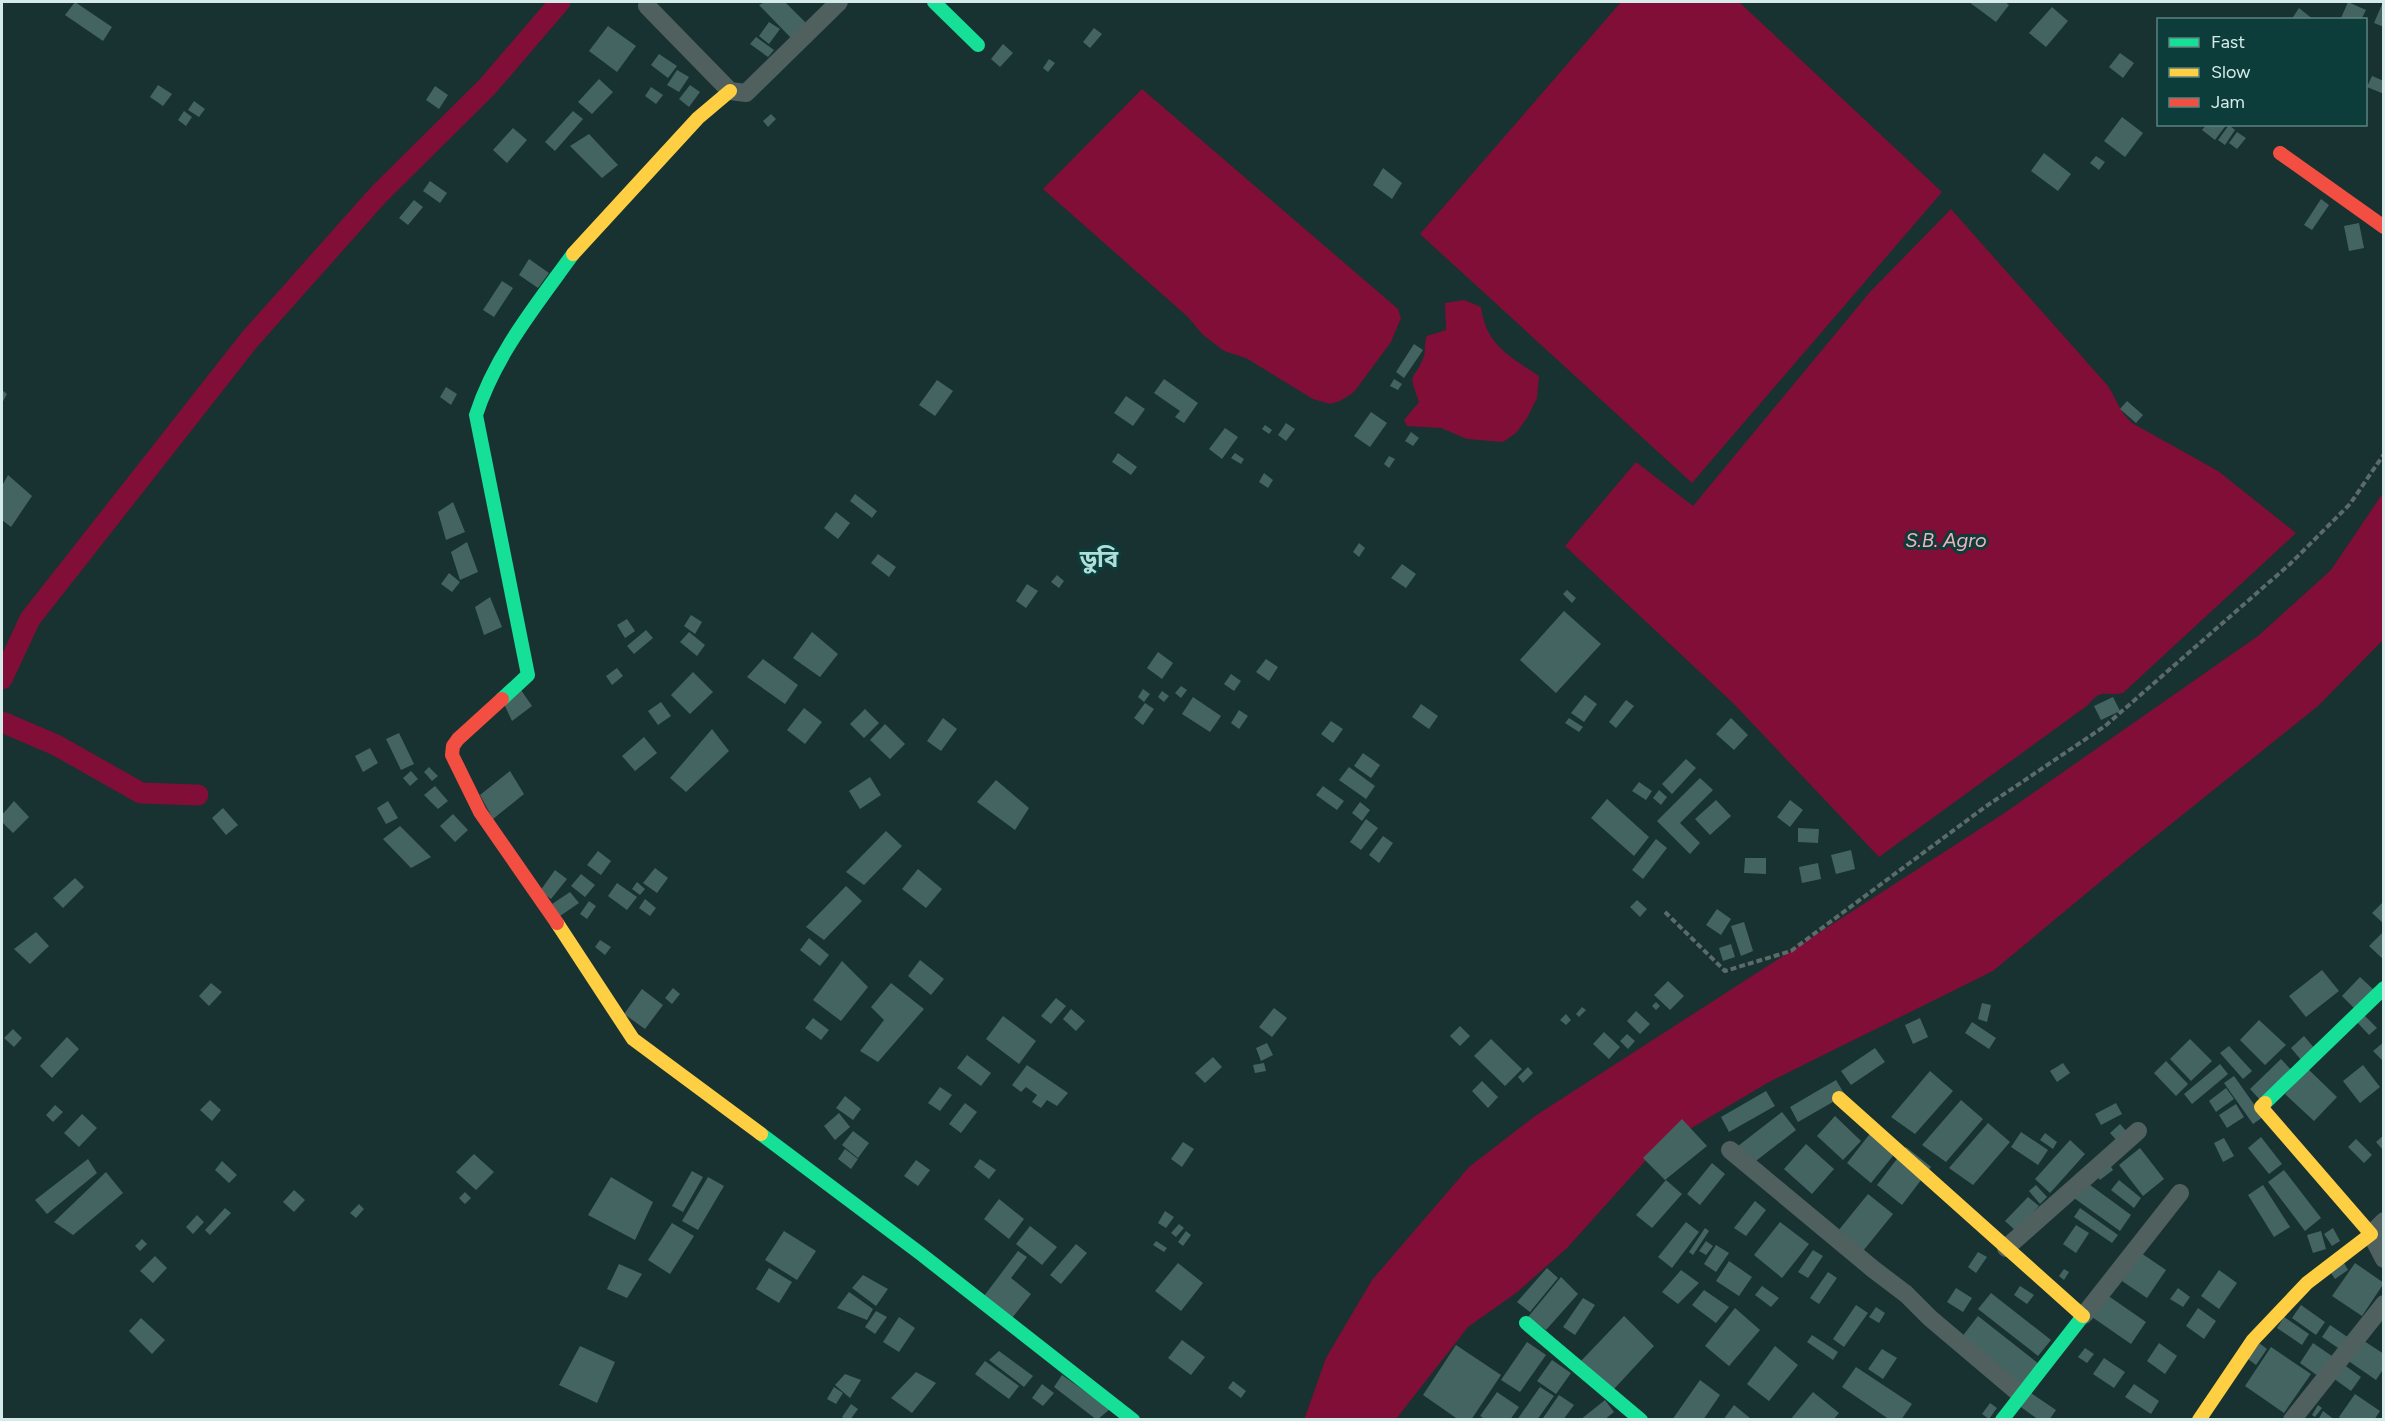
<svg xmlns="http://www.w3.org/2000/svg" width="2385" height="1421" font-family="Figtree,'Noto Sans Bengali',sans-serif">
<style>
.water{fill:#810e36}
.lines{fill:none;stroke-linecap:round;stroke-linejoin:round}
.canal{stroke:#810e36;stroke-width:21}
.building{fill:#446462}
.path{stroke:#5b6b6a;stroke-width:4;stroke-dasharray:6 3;stroke-linecap:butt}
.street{stroke:#4f605f;stroke-width:18}
.fast{stroke:#16e098;stroke-width:14}
.slow{stroke:#ffcf43;stroke-width:14}
.jam{stroke:#f24e42;stroke-width:14}
.labels{text-anchor:middle;dominant-baseline:central;stroke-width:6;stroke-linejoin:round;paint-order:stroke}
.water-label{font-size:20px;font-style:italic;fill:#f2b2ba;stroke:#0c3d3a}
.district-label{font-size:24px;font-weight:bold;fill:#afdfdb;stroke:#0c3d3a}
</style>
<rect width="100%" height="100%" fill="#173230"/>
<path class="water" d="M1621,2H1739L1942,192L1692,483L1420,234Z
M1142,89L1398,309L1401,318L1391,342L1354,392L1340,401L1330,404L1313,399L1246,358L1224,351L1202,334L1188,317L1043,189Z
M1951,209L2108,386C2117,400 2120,413 2132,423L2218,471L2296,533L2123,693C2105,697 2102,687 2088,705L1879,857L1733,703L1565,546L1636,462L1693,506L1870,292Z
M1464,300L1481,307C1486,345 1509,356 1539,376L1537,398L1527,418L1516,433L1503,442L1467,439L1441,428L1407,426L1404,420L1419,402C1407,368 1413,385 1424,356C1426,349 1424,342 1427,336L1446,330L1445,303Z
M2383,493V640L2318,706L2135,853L1993,971L1769,1082L1656,1149L1567,1248L1516,1293L1468,1327L1396,1419L1304,1420L1326,1358L1372,1280L1469,1167L1535,1116L2003,814L2258,636L2331,570Z"/>
<g class="lines">
<path class="canal" d="M2,679L30,619L250,339L379,194L487,87L560,2
M2,722L56,745L141,793L198,795"/>
</g>
<path class="building" d="M75,2L112,27L103,41L65,15Z
M765,2H785L807,24L791,38L759,5Z
M1969,2H2005L2009,5L1996,22Z
M2348,2L2366,10L2361,20L2341,18Z
M2383,2H2384V27L2374,23Z
M2052,7L2068,21L2046,47L2029,33Z
M2299,8L2314,20H2291Z
M769,22L780,29L769,44L759,36Z
M608,26L636,46L617,72L589,51Z
M1094,28L1102,34L1090,48L1083,42Z
M756,37L774,50L768,57L750,44Z
M1003,44L1013,53L1000,67L991,59Z
M2120,53L2134,63L2123,78L2109,67Z
M659,54L677,66L668,78L651,65Z
M1049,59L1055,63L1048,72L1043,68Z
M677,70L689,77L679,92L667,85Z
M2372,76L2384,81V94L2367,87Z
M599,79L613,92L592,114L578,102Z
M158,85L172,94L163,106L150,97Z
M690,85L700,92L689,107L679,99Z
M435,86L448,95L439,109L426,100Z
M651,87L663,95L656,104L645,96Z
M194,101L205,109L199,117L188,110Z
M184,111L192,117L186,126L178,120Z
M573,111L583,119L555,151L545,142Z
M771,114L776,119L768,127L763,121Z
M2122,117L2143,133L2125,157L2104,141Z
M2207,124H2227L2215,140L2202,130Z
M2229,125L2235,130L2225,145L2218,140Z
M513,128L527,140L507,163L493,150Z
M2237,132L2246,138L2237,149L2229,143Z
M589,134L618,165L602,178L570,146Z
M2044,153L2071,174L2058,191L2031,171Z
M2096,156L2105,162L2099,170L2090,163Z
M1383,168L1402,183L1392,199L1373,185Z
M430,181L447,193L440,203L423,191Z
M2321,199L2329,205L2312,230L2304,225Z
M414,200L423,207L408,225L399,218Z
M2359,223L2364,248L2349,251L2344,226Z
M529,259L549,273L538,288L519,275Z
M502,281L513,288L494,317L483,310Z
M1414,344L1423,350L1404,378L1396,372Z
M1164,379L1198,403L1184,423L1175,417L1180,411L1154,393Z
M1394,379L1402,384L1398,390L1390,386Z
M937,380L953,391L935,416L919,405Z
M446,387L457,394L451,405L440,397Z
M2,390L7,394L2,403Z
M1126,396L1145,409L1133,426L1114,413Z
M2127,401L2143,415L2136,423L2120,409Z
M1371,412L1387,423L1370,447L1354,436Z
M1286,423L1295,429L1286,441L1278,435Z
M1265,425L1272,430L1269,434L1262,429Z
M1225,428L1238,437L1222,459L1209,449Z
M1411,432L1419,438L1413,446L1405,441Z
M1118,453L1137,467L1131,475L1112,462Z
M1235,453L1244,459L1241,464L1231,458Z
M1389,456L1395,459L1389,468L1384,464Z
M1264,473L1273,480L1268,488L1259,482Z
M8,475L32,496L11,527L2,520V486Z
M855,494L877,511L872,518L850,501Z
M453,502L465,532L446,540L438,512Z
M836,512L850,523L838,539L824,528Z
M467,542L478,572L460,580L451,552Z
M1359,543L1365,548L1359,557L1353,552Z
M878,554L896,567L889,577L871,563Z
M1402,564L1416,574L1406,588L1391,578Z
M449,573L460,582L452,592L441,584Z
M1057,575L1064,581L1059,588L1051,582Z
M1027,584L1038,591L1026,608L1016,601Z
M1567,590L1576,598L1572,603L1563,594Z
M490,597L502,627L484,635L475,607Z
M1564,611L1601,644L1556,693L1520,660Z
M691,615L702,622L695,634L684,626Z
M627,619L635,631L625,638L617,625Z
M646,630L653,638L634,654L627,646Z
M689,632L705,645L697,656L680,642Z
M812,632L838,654L820,677L793,658Z
M1158,652L1173,663L1162,679L1147,668Z
M763,659L798,685L785,704L747,677Z
M1266,659L1278,667L1269,681L1256,672Z
M617,668L623,676L612,685L606,676Z
M693,672L713,692L690,714L671,695Z
M1231,674L1241,681L1234,691L1224,684Z
M1181,686L1187,690L1181,698L1175,693Z
M1143,689L1150,694L1144,702L1138,697Z
M521,690L532,706L512,721L504,704Z
M1162,691L1169,696L1164,702L1158,697Z
M1585,695L1597,704L1584,722L1571,713Z
M1193,697L1221,716L1210,732L1182,714Z
M2113,697L2120,711L2101,720L2094,706Z
M1626,700L1634,706L1616,728L1609,722Z
M661,702L671,716L658,725L648,711Z
M1145,703L1154,709L1143,725L1134,718Z
M1421,704L1438,716L1429,729L1412,717Z
M804,708L822,722L805,744L787,730Z
M865,709L879,723L864,738L850,724Z
M1239,710L1248,716L1239,729L1231,723Z
M943,718L957,729L941,751L927,741Z
M1569,718L1583,727L1579,732L1565,723Z
M1731,718L1748,735L1734,750L1716,734Z
M1331,721L1343,729L1333,743L1321,734Z
M885,724L905,744L890,759L870,740Z
M712,729L729,751L686,792L670,778Z
M399,733L414,764L401,770L386,739Z
M644,737L657,753L635,771L622,756Z
M370,748L378,763L363,772L355,756Z
M1363,753L1380,765L1371,778L1354,766Z
M1686,759L1696,768L1672,794L1662,784Z
M429,767L438,776L432,781L424,772Z
M1349,767L1375,786L1366,799L1339,780Z
M411,771L418,779L410,786L403,778Z
M510,771L524,794L493,819L480,795Z
M870,777L881,795L860,809L849,791Z
M1700,778L1713,790L1680,823L1700,843L1690,854L1657,821Z
M996,780L1029,808L1015,830L977,802Z
M1639,782L1652,791L1646,800L1632,791Z
M435,786L448,801L438,809L424,795Z
M1323,786L1344,801L1337,810L1316,795Z
M1659,790L1667,797L1661,805L1653,798Z
M1607,799L1649,837L1634,856L1591,818Z
M1716,800L1731,816L1710,835L1695,819Z
M1790,800L1803,810L1790,827L1777,817Z
M14,801L29,817L13,833L2,822V815Z
M388,801L398,818L386,824L377,808Z
M1360,802L1370,810L1362,821L1352,813Z
M223,808L238,825L226,835L212,818Z
M453,814L468,830L455,842L440,826Z
M1366,819L1378,828L1361,850L1350,842Z
M400,826L431,857L411,868L383,839Z
M1798,828L1819,829L1818,843L1798,842Z
M886,831L902,846L864,885L846,872Z
M1383,836L1393,843L1379,863L1369,855Z
M1656,839L1667,848L1643,879L1632,870Z
M1851,850L1855,869L1836,874L1831,855Z
M598,851L611,861L601,875L587,865Z
M1745,858H1766V874L1744,873Z
M1818,863L1821,879L1802,883L1799,867Z
M655,868L668,878L657,893L643,883Z
M918,869L942,889L926,908L902,889Z
M555,870L567,879L551,899L540,891Z
M581,874L595,885L585,897L571,886Z
M75,878L84,887L63,908L53,898Z
M637,882L645,889L640,895L632,889Z
M617,883L637,897L627,910L608,896Z
M846,886L862,901L824,940L806,927Z
M570,892L579,903L560,916L552,904Z
M645,899L656,908L650,916L639,908Z
M1637,900L1647,909L1640,917L1630,907Z
M589,901L596,906L587,919L580,914Z
M2384,901V924L2372,913Z
M1717,909L1731,919L1721,935L1706,925Z
M1744,922L1753,951L1741,956L1731,926Z
M2384,931V960L2369,946Z
M36,932L49,946L30,964L14,949Z
M809,938L829,955L820,966L800,950Z
M600,940L611,947L605,955L595,947Z
M1731,944L1735,957L1723,961L1719,948Z
M920,960L944,979L931,995L908,976Z
M842,961L868,987L841,1021L813,1000Z
M2322,970L2339,991L2306,1017L2289,996Z
M2360,977L2375,991L2356,1010L2342,996Z
M1668,981L1684,996L1670,1010L1654,995Z
M211,983L222,992L209,1006L199,996Z
M891,983L924,1009L878,1062L860,1051L884,1020L871,1007Z
M673,988L680,994L672,1004L665,998Z
M642,989L663,1005L645,1029L624,1014Z
M1056,998L1066,1006L1051,1024L1041,1016Z
M1656,1002L1660,1006L1656,1010L1652,1006Z
M1982,1003L1991,1005L1987,1022L1978,1019Z
M1582,1007L1586,1010L1579,1017L1576,1014Z
M1274,1008L1287,1018L1272,1037L1259,1027Z
M1071,1009L1085,1021L1076,1031L1063,1019Z
M1636,1011L1650,1024L1640,1034L1627,1021Z
M1566,1014L1571,1020L1566,1025L1560,1020Z
M2363,1014L2377,1028L2369,1035L2356,1021Z
M1003,1016L1036,1041L1019,1064L986,1039Z
M813,1018L829,1030L821,1040L805,1028Z
M1920,1018L1928,1037L1913,1044L1905,1025Z
M2259,1020L2286,1045L2265,1065L2240,1040Z
M1972,1022L1996,1038L1989,1049L1965,1033Z
M1460,1026L1470,1036L1460,1046L1450,1036Z
M13,1029L22,1038L14,1047L4,1038Z
M1604,1032L1620,1047L1609,1059L1593,1044Z
M1627,1034L1635,1041L1628,1049L1620,1041Z
M2304,1036L2315,1049L2302,1061L2291,1048Z
M67,1037L79,1049L52,1078L40,1066Z
M1491,1039L1522,1069L1505,1086L1474,1056Z
M2190,1039L2212,1061L2191,1081L2170,1059Z
M2384,1042V1062L2373,1051Z
M1267,1043L1273,1055L1261,1061L1256,1048Z
M2229,1046L2252,1071L2243,1079L2220,1053Z
M1875,1048L1885,1062L1851,1085L1841,1071Z
M967,1055L991,1073L981,1086L957,1068Z
M1213,1057L1222,1067L1205,1083L1195,1073Z
M2281,1059L2293,1072L2262,1102L2250,1089Z
M2166,1061L2188,1084L2176,1096L2154,1073Z
M1264,1063L1266,1071L1255,1073L1253,1065Z
M2063,1063L2070,1073L2057,1082L2050,1071Z
M2220,1064L2228,1074L2192,1104L2184,1094Z
M1027,1065L1068,1093L1057,1106L1047,1100L1041,1108L1032,1102L1037,1095L1026,1087L1021,1092L1012,1085Z
M2363,1065L2380,1087L2360,1103L2343,1081Z
M1528,1067L1533,1073L1523,1083L1518,1077Z
M2308,1069L2337,1097L2314,1121L2285,1094Z
M1930,1071L1953,1091L1915,1134L1891,1117Z
M2234,1076L2263,1117L2253,1124L2224,1083Z
M1836,1080L1845,1095L1798,1122L1790,1107Z
M1482,1081L1498,1097L1488,1108L1472,1091Z
M940,1087L952,1095L940,1111L928,1103Z
M2226,1088L2234,1099L2216,1112L2209,1101Z
M1766,1091L1775,1106L1729,1132L1721,1117Z
M845,1096L861,1109L853,1120L836,1108Z
M210,1100L221,1110L212,1121L200,1110Z
M1961,1100L1983,1119L1946,1162L1922,1145Z
M965,1103L977,1112L961,1133L949,1124Z
M2116,1103L2122,1114L2101,1125L2095,1114Z
M2236,1104L2244,1117L2227,1128L2219,1115Z
M55,1105L63,1112L53,1122L46,1115Z
M1782,1112L1796,1130L1752,1164L1738,1146Z
M839,1113L850,1127L835,1140L824,1126Z
M82,1114L97,1128L79,1147L64,1133Z
M1835,1116L1861,1141L1843,1160L1817,1136Z
M1682,1119L1707,1146L1665,1180L1643,1158Z
M1988,1123L2010,1142L1973,1185L1949,1168Z
M2120,1124L2129,1134L2119,1143L2110,1133Z
M1876,1126L1901,1146L1871,1183L1847,1163Z
M853,1131L869,1143L858,1158L842,1145Z
M2021,1132L2048,1150L2038,1165L2011,1147Z
M2045,1133L2057,1142L2053,1149L2040,1140Z
M2384,1135V1151L2376,1142Z
M2261,1137L2282,1164L2269,1174L2248,1148Z
M2224,1138L2234,1156L2223,1162L2214,1143Z
M2356,1139L2372,1155L2364,1163L2348,1147Z
M2070,1140L2085,1154L2050,1193L2035,1179Z
M1183,1142L1194,1149L1182,1167L1171,1159Z
M1806,1144L1834,1169L1812,1194L1784,1169Z
M1906,1147L1931,1167L1902,1205L1877,1185Z
M2140,1148L2164,1179L2143,1196L2119,1165Z
M845,1149L858,1159L851,1169L838,1159Z
M474,1154L494,1172L476,1190L456,1172Z
M88,1159L97,1173L47,1214L35,1200Z
M980,1159L996,1170L989,1179L974,1167Z
M916,1160L930,1170L918,1186L904,1176Z
M222,1161L237,1175L229,1183L215,1170Z
M2108,1162L2113,1170L2100,1180L2094,1173Z
M1712,1163L1725,1174L1700,1205L1687,1194Z
M2284,1170L2321,1218L2305,1231L2268,1182Z
M692,1171L703,1177L683,1212L672,1206Z
M106,1172L123,1193L73,1235L54,1222Z
M611,1177L653,1202L635,1240L588,1215Z
M708,1177L724,1186L698,1230L682,1221Z
M1666,1180L1682,1194L1652,1228L1636,1215Z
M2119,1180L2141,1198L2134,1208L2111,1190Z
M2086,1182L2131,1215L2120,1231L2074,1198Z
M2036,1185L2047,1197L2040,1204L2029,1191Z
M2263,1185L2290,1227L2274,1237L2248,1195Z
M294,1190L305,1200L294,1212L283,1202Z
M465,1192L471,1198L465,1204L459,1198Z
M1868,1194L1893,1214L1863,1251L1838,1231Z
M2028,1197L2039,1206L2016,1231L2005,1221Z
M999,1199L1024,1219L1009,1239L984,1219Z
M1755,1201L1766,1210L1746,1236L1734,1228Z
M359,1204L364,1209L356,1218L350,1213Z
M225,1208L231,1213L210,1235L205,1230Z
M2080,1208L2118,1235L2112,1243L2074,1217Z
M1165,1211L1174,1217L1166,1228L1158,1223Z
M197,1215L204,1222L193,1234L186,1227Z
M1686,1222L1699,1232L1672,1268L1658,1257Z
M1780,1222L1809,1244L1782,1278L1754,1255Z
M672,1223L694,1236L670,1274L648,1260Z
M1179,1224L1184,1228L1176,1237L1171,1233Z
M2076,1225L2089,1233L2076,1253L2063,1244Z
M1030,1226L1057,1247L1042,1265L1016,1244Z
M1705,1228L1709,1231L1693,1255L1689,1252Z
M2333,1228L2340,1241L2332,1246L2324,1234Z
M784,1231L816,1251L797,1280L765,1260Z
M1186,1231L1191,1235L1183,1246L1178,1242Z
M2321,1231L2326,1249L2313,1253L2307,1235Z
M142,1239L147,1244L140,1251L135,1246Z
M1156,1241L1167,1248L1164,1252L1153,1245Z
M1706,1241L1713,1246L1706,1255L1699,1251Z
M1076,1244L1087,1253L1061,1284L1050,1275Z
M1716,1245L1729,1253L1716,1272L1704,1264Z
M1813,1250L1823,1256L1808,1278L1798,1272Z
M1018,1251L1027,1257L1011,1278L1031,1294L1012,1318L984,1296Z
M1978,1252L1987,1257L1976,1273L1968,1267Z
M2141,1253L2166,1270L2147,1298L2122,1281Z
M155,1256L167,1268L153,1283L140,1271Z
M1729,1261L1752,1277L1739,1296L1716,1281Z
M2343,1261L2348,1270L2335,1279L2329,1270Z
M1178,1263L1203,1283L1181,1311L1155,1291Z
M2355,1263L2384,1283L2362,1316L2332,1296Z
M619,1264L642,1274L627,1298L607,1289Z
M769,1268L792,1282L779,1303L756,1289Z
M1547,1268L1558,1278L1530,1312L1517,1302Z
M2064,1269L2069,1272L2064,1280L2059,1276Z
M1681,1270L1699,1283L1678,1304L1662,1292Z
M2219,1270L2237,1283L2219,1309L2201,1296Z
M1828,1272L1837,1278L1819,1304L1810,1298Z
M863,1275L888,1289L876,1306L852,1288Z
M1561,1277L1578,1294L1546,1330L1528,1317Z
M1762,1286L1779,1298L1771,1307L1755,1295Z
M2020,1286L2034,1295L2027,1304L2014,1295Z
M1956,1288L1972,1298L1963,1312L1947,1302Z
M2178,1288L2190,1297L2183,1307L2170,1299Z
M1704,1290L1729,1307L1716,1323L1692,1305Z
M849,1292L873,1309L867,1320L837,1308Z
M1991,1293L2051,1340L2038,1356L1978,1309Z
M2107,1295L2146,1322L2131,1344L2092,1317Z
M1583,1298L1595,1305L1575,1335L1563,1327Z
M1856,1305L1868,1313L1844,1347L1833,1339Z
M2301,1305L2325,1322L2316,1335L2292,1318Z
M1876,1307L1885,1313L1879,1323L1869,1317Z
M1735,1308L1760,1330L1729,1366L1705,1346Z
M2198,1308L2216,1321L2204,1339L2186,1326Z
M876,1311L887,1317L875,1334L865,1327Z
M1624,1316L1654,1346L1614,1389L1581,1361Z
M1978,1316L2039,1364L2021,1386L1961,1338Z
M899,1317L915,1328L899,1352L883,1342Z
M2284,1317L2309,1334L2302,1345L2277,1328Z
M141,1318L165,1340L152,1354L129,1331Z
M2330,1325L2349,1338L2341,1350L2322,1337Z
M1812,1335L1838,1352L1833,1360L1807,1342Z
M2361,1339L2384,1354V1368L2376,1380L2347,1360Z
M1182,1340L1205,1357L1191,1375L1168,1358Z
M1527,1342L1546,1355L1520,1392L1501,1380Z
M2159,1343L2177,1356L2165,1374L2147,1361Z
M2259,1343L2267,1349L2256,1365L2248,1359Z
M2313,1343L2332,1356L2318,1376L2300,1363Z
M1456,1345L1501,1375L1471,1420H1459L1423,1395Z
M580,1346L615,1362L597,1403L559,1385Z
M1775,1346L1798,1365L1769,1401L1747,1384Z
M2271,1347L2311,1374L2284,1413L2245,1386Z
M2085,1348L2094,1354L2087,1363L2078,1357Z
M1882,1349L1897,1358L1883,1379L1868,1369Z
M999,1351L1033,1376L1024,1387L989,1360Z
M2104,1358L2125,1372L2114,1388L2093,1374Z
M1552,1360L1571,1373L1556,1394L1537,1381Z
M985,1361L1019,1386L1009,1399L975,1374Z
M2343,1364L2361,1377L2351,1391L2333,1378Z
M1856,1367L1912,1404L1901,1420H1890L1842,1387Z
M916,1372L936,1383L912,1413L891,1398Z
M845,1374L861,1380L850,1398L835,1385Z
M1062,1375L1110,1409L1097,1420L1054,1387Z
M1700,1380L1720,1395L1703,1420H1672Z
M1233,1381L1246,1391L1241,1398L1228,1388Z
M1042,1384L1054,1393L1043,1406L1032,1398Z
M2134,1384L2159,1401L2151,1414L2125,1397Z
M834,1387L843,1393L836,1404L827,1399Z
M1540,1387L1554,1396L1537,1420H1517Z
M2028,1391L2056,1410L2049,1420H2039L2018,1405Z
M1497,1392L1519,1407L1510,1420H1486L1480,1416Z
M1813,1392L1839,1413L1833,1420H1790Z
M2355,1394L2380,1411L2374,1420H2342L2339,1417Z
M1559,1395L1574,1405L1563,1420H1545L1543,1418Z
M1605,1400L1614,1412L1604,1420H1580Z
M1990,1403L1997,1408L1989,1419L1982,1414Z
M851,1404L858,1409L850,1420H846L842,1417Z
M1734,1405L1750,1418L1748,1420H1723Z
M2318,1405L2322,1408L2315,1417L2312,1415Z
M2323,1411L2335,1420H2318Z"/>
<g class="lines">
<path class="path" d="M1665,912L1725,971L1791,951L1985,807L2105,726L2290,564L2350,504L2384,454"/>
<path class="street" d="M647,6L730,91L746,93L839,2
M1730,1150L1873,1269L1906,1294L1930,1318L2021,1395
M2384,1221L2371,1234L2384,1259
M2006,1248L2138,1131
M2084,1315L2180,1193
M2292,1420L2384,1304"/>
<path class="fast" d="M934,2L978,45
M502,699L528,675L476,415C495,355 537,304 573,254
M2265,1103L2384,988
M761,1134L921,1254L1133,1420
M1526,1323L1641,1420
M2002,1420L2083,1316"/>
<path class="slow" d="M573,254L698,118L730,91
M557,923L633,1039L761,1134
M1839,1098L2083,1316
M2199,1420L2253,1340L2307,1283L2371,1234L2261,1107L2265,1103"/>
<path class="jam" d="M2280,153L2384,227
M502,699L458,739L453,746L452,755L480,812L557,923"/>
</g>
<g class="labels">
<g class="water-label">
<text x="1946" y="540">S.B. Agro</text>
</g>
<g class="district-label">
<text x="1099" y="558">ডুবি</text>
</g>
</g>
<rect width="2385" height="1421" fill="none" stroke="#d4ebe9" stroke-width="6"/>
<rect x="2157" y="18" width="210" height="108" fill="#0c3d3a" stroke="#5c8380" stroke-width="1.5"/>
<rect x="2169" y="38" width="30" height="9" fill="#16e098" stroke="#5c8380" stroke-width="1.5"/>
<text x="2211" y="48" font-size="18" fill="#d4ebe9">Fast</text>
<rect x="2169" y="68" width="30" height="9" fill="#ffcf43" stroke="#5c8380" stroke-width="1.5"/>
<text x="2211" y="78" font-size="18" fill="#d4ebe9">Slow</text>
<rect x="2169" y="98" width="30" height="9" fill="#f24e42" stroke="#5c8380" stroke-width="1.5"/>
<text x="2211" y="108" font-size="18" fill="#d4ebe9">Jam</text>
</svg>
